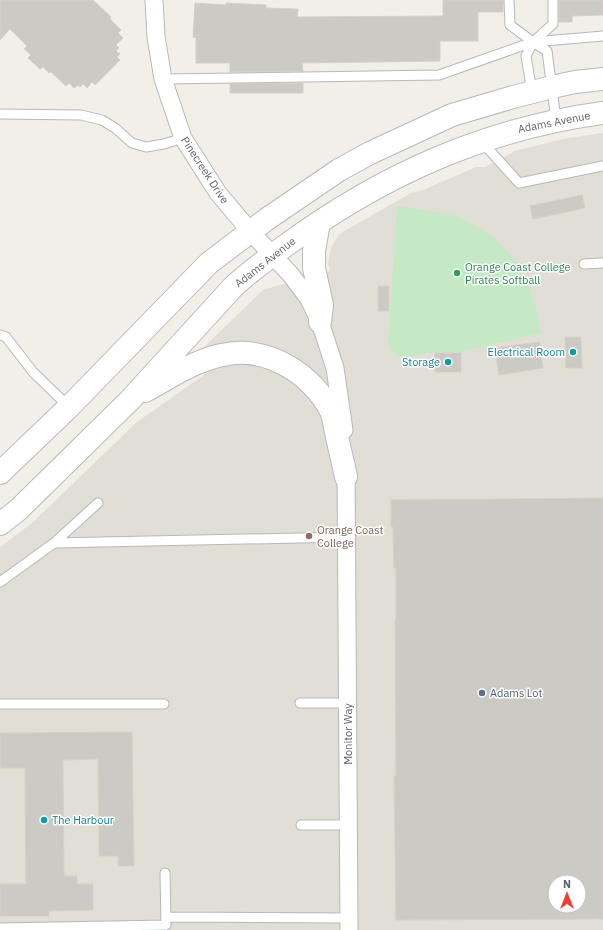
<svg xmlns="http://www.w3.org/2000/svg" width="603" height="930" font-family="'IBM Plex Sans',sans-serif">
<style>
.education{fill:#e1ded6;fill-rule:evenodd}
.green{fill:#c5e8c5}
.building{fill:#cccac5;stroke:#d6d1c6;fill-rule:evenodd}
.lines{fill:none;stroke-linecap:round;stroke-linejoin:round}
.lane-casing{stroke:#b5b8bc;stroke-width:11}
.street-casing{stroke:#b5b8bc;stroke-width:19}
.secondary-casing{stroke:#b6babf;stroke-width:24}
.lane{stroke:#fff;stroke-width:9}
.street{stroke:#fff;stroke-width:17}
.secondary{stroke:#fff;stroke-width:22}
.leisure-dot{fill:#2e9e5b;stroke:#fff;stroke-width:1.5}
.culture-dot{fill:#0f9aa8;stroke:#fff;stroke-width:1.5}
.education-dot{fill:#8d6e63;stroke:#fff;stroke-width:1.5}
.service-dot{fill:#5c6f8a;stroke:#fff;stroke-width:1.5}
.labels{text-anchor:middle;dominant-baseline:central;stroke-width:3;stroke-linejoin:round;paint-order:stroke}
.street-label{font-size:11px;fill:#5f6368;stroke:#fff}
.leisure-label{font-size:11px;fill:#27864d;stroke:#fff;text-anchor:start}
.culture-label{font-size:11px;fill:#0d838f;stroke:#fff;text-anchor:end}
.education-label{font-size:11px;fill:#785e54;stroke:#fff;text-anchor:start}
.service-label{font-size:11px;fill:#4e5e75;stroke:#fff;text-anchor:start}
</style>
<rect width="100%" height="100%" fill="#f1efe8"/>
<path class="education" d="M603,133V930H0V547L31,524L137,422L204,375L205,346L263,290L330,271L328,263L331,248L339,234L411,193L423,190L476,167H485L510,154L514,151L568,138ZM555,882H579V906H555Z"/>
<path class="green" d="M397,206L418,209L460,217L492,236L514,259L530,288L537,312L541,333L460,352H432L406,357L394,355L388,342Z"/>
<path class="building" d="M0,0H93L111,17L110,19L121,30L118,33L123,38L116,45L119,48L116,51L120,54L117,57L120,60L95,85L92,82L87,88L83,84L80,87L78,85L74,88L69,83L66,86L50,71L49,73L43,67L40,69L28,58L31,55L24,49L27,46L10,29L0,40Z
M443,0H503V12H478V41H440V61L302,63L303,71L230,72V63H196V38L193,37L195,3L226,5V3L266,5V8L298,9L297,17L443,16Z
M559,0H603V15L572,16V22H559Z
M303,83V93H230V84Z
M582,195L585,208L533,219L530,206Z
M378,286H389V311H378Z
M565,337H581L582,368H566Z
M539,342L543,368L499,375L495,348Z
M435,353H461V372H435Z
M603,498V919L396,920L394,776H396L395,620H396V568H394L393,527H391V500ZM555,881H579V906H555Z
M132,732L134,866H118V856H99L98,759L63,760L64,876H77V884H93V910L49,911V916H0V884H26L25,768H0V733Z"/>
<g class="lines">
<g class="lane-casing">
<path id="lane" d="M509,0L510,25L533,42L547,51L556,120
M163,79L439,75L533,42L603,36
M532,92L526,56L533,42L553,24V0
M0,114L81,115L102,120L115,128L132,143L146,147L164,144L183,138
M482,142L519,183L603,166
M584,264L603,263
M0,335L6,337L33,372L69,407
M54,543L347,537
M0,582L54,543L98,503
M300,703H348
M0,704H164
M301,825H349
M165,873L166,923
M166,917L349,918
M0,928L166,925"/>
</g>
<g class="street-casing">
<path id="street" d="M154,0L156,37L163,79L183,138L218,193L250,231L291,275L309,299L320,322L335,368L344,430
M346,464L349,930"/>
</g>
<g class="secondary-casing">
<path id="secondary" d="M319,222L314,251V268L322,305L320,322
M145,391C171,377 198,358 228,354C270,347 312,375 331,411C334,417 334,425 336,432C339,447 343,462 346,477
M0,473L69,407L209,263L267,219L339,170L370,153L452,115L513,97L552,87L575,82L603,79
M0,524L18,510L130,400L233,287C249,272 267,259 285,246C382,175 484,129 603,113"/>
</g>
<use href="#lane" class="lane"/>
<use href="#street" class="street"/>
<use href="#secondary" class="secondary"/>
</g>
<circle class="leisure-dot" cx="457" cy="273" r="4"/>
<g class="culture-dot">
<circle cx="573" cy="352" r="4"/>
<circle cx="448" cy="362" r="4"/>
<circle cx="44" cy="820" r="4"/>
</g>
<circle class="education-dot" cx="309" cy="536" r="4"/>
<circle class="service-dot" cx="482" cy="693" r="4"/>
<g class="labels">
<g class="street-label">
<text transform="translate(554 122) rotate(-11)">Adams Avenue</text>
<text transform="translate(205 170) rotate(57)">Pinecreek Drive</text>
<text transform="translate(265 262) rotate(-38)">Adams Avenue</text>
<text transform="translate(348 734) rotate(-90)">Monitor Way</text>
</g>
<g class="leisure-label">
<text x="465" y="267">Orange Coast College<tspan x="465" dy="13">Pirates Softball</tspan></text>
</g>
<g class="culture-label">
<text x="565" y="352">Electrical Room</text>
<text x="440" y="362">Storage</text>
<text x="52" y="820" text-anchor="start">The Harbour</text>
</g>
<g class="education-label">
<text x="317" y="530">Orange Coast<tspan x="317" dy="13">College</tspan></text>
</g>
<g class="service-label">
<text x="490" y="693">Adams Lot</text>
</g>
</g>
<g transform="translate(567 894)"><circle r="19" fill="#ffffff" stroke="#bfc1c3"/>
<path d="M0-3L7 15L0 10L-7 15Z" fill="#ea4335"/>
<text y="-6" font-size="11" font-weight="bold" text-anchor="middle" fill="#5f6368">N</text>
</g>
</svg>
